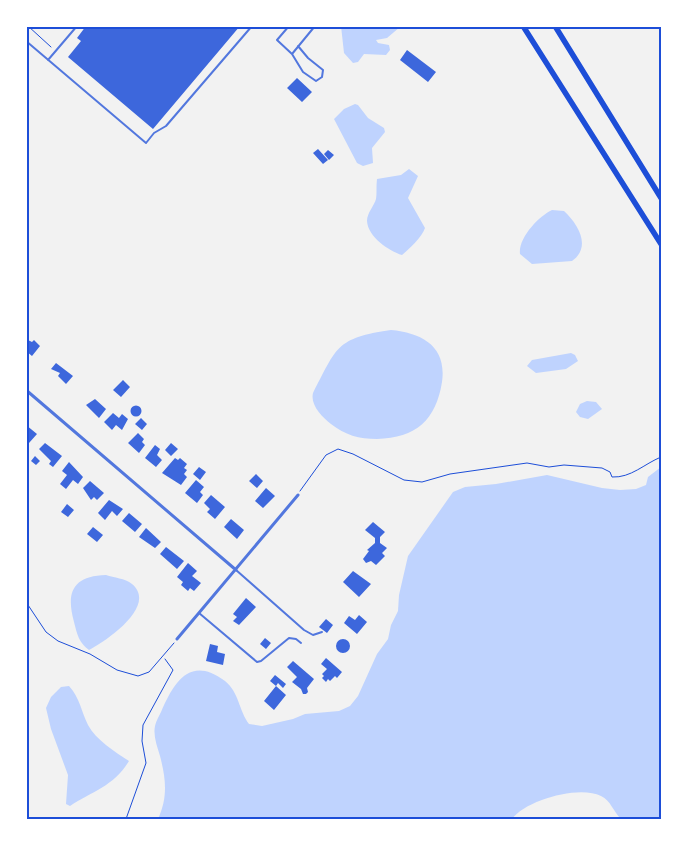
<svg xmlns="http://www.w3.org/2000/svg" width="687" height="845" font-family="Raleway,sans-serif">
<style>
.water{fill:#bfd3fe}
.building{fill:#3d67dc}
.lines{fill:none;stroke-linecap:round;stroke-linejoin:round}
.path{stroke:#1d4ed8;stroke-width:1}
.service{stroke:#5277de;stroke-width:2}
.minor{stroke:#5277de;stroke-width:3}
.motorway{stroke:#1d4ed8;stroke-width:5.5}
.neatline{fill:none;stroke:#1d4ed8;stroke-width:2}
</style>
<rect width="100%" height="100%" fill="#f2f2f2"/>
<path class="water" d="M341,26H425L422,29L400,27L387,38L376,40L378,43L389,45L390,50L386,55L364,54L358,62L353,63L344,53Z
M355,104L358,105L368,118L384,128L385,132L372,148L373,163L363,166L357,163L334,119L344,109Z
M409,169L418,176L408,198L425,228C422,237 409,249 402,255C389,251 368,237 367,221C367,213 374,206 376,199C377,193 376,186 377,179L401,175Z
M552,210L564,211C578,224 592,247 572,261L532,264L520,254C518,238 539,216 552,210Z
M391,330C423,333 447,347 442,382C436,420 416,438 377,439C359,439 345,435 331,424C322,417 310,405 313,393C337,347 336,338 391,330Z
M571,353L575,355L578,361L566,369L536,373L527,366L532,360Z
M587,401L596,402L602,409L588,419L580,417L576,412L580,404Z
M661,467V819H621C613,811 611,801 601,796C579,785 526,800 512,819H158C168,797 166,779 160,756C157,746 153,736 155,726C156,721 159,716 161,712C174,682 190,655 225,681C239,692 239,711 249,724L262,726L293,719L305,714L339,711L350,706L358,696L377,654L388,639L391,625L398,611L399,595L408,556L453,492L465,487L496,484L547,475L602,488L620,490L636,489L646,485L648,477Z
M106,575C114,578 125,578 132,584C158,606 106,641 89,650C79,643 77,634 74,622C66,593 72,576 106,575Z
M69,686C80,698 81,711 88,725C96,740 115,752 129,761C114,786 93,791 70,806L66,804L68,775L51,729L46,708L51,697L61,687Z"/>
<path class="building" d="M86,26H240L153,129L68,57L81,41L77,38Z
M407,50L436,72L428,82L400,60Z
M297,78L312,92L302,102L287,88Z
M318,149L328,160L323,164L313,153Z
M328,150L334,155L329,160L324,154Z
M26,339L32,342L34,340L40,346L32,356L26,351Z
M56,363L73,376L66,384L58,376L60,373L51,369Z
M123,380L130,387L121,397L113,390Z
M95,399L106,409L99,418L86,405Z
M130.5 411a5.5 5.5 0 1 1 11 0a5.5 5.5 0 1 1-11 0Z
M113,413L119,418L122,414L128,419L122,430L116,425L112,430L104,422Z
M141,418L147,424L142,430L135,424Z
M26,425L37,434L29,443L26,440Z
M138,433L144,439L142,442L145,445L139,453L128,443Z
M45,443L62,456L53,467L49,464L51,461L39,449Z
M171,443L178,449L171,456L165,450Z
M155,445L160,449L157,455L162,460L156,467L145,458Z
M35,456L40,461L36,465L31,461Z
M175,458L178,460L180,458L187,464L184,468L187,470L184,474L187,477L181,485L162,473Z
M69,462L83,477L78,484L73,480L66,489L60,484L67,475L62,471Z
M199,467L206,472L200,480L193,474Z
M256,474L263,481L257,488L249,481Z
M196,480L204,487L200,492L203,495L197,503L185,493Z
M90,481L104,493L97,500L94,497L91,500L83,488Z
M266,488L275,496L263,508L255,501Z
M211,495L225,507L215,519L207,512L210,509L204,503Z
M109,500L123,509L117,516L112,511L105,520L98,513Z
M67,504L74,510L68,517L61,512Z
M129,513L142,524L135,532L122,521Z
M231,519L244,530L237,539L224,527Z
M373,522L385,532L380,537V543L387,548L382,553L385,556L376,565L371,561L366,563L363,559L369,551L367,550L375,543V538L365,530Z
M93,527L103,535L97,542L87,534Z
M146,528L161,542L155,548L139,537Z
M166,547L184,561L177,569L160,554Z
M188,563L197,571L192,576L201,583L194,591L190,588L188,591L181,585L183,582L177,577Z
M353,571L371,584L359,597L343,582Z
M246,598L256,607L239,625L233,621L237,617L233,614Z
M359,615L367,622L357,634L344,623L349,616L355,620Z
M326,619L333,625L327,633L319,627Z
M265,638L271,643L266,649L260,644Z
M336 646a7 7 0 1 1 14 0a7 7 0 1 1-14 0Z
M210,644L218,646L217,652L225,654L223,665L206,661Z
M326,658L342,672L337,678L335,676L330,681L328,679L326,682L322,678L324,676L322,674L327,669L321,664Z
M293,661L314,679L307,688L308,692L306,694H303L301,689L292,682L297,677L287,667Z
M275,675L286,684L283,688L278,683L276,686L270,681Z
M276,686L286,695L274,710L264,701Z"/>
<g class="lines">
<path class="path" d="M28,26L51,47
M300,491L326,455L338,449L353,454L404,480L422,482L450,474L527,463L549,467L564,465L602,468L610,472L612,477C631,478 644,464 661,457
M26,602L46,632L58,641L90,654L117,670L138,676L149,672L174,643
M126,819L146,763L142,741L143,725L173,670L165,659"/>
<path class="service" d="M289,26L277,40L292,54L315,26
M26,41L146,143L154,133L166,126L252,26
M292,54L303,72L316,81L322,77L323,70L308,58L298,46
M48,60L77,26
M236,570L304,630L313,635L322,632
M199,613L257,662L261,661L289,638L296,639L301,643"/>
<path class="minor" d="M26,390L236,570
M177,639L298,495"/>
<path class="motorway" d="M523,26L661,244
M555,26L661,198"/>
</g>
<rect width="687" height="845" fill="none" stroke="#ffffff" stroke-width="55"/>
<rect x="28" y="28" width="632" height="790" class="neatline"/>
</svg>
